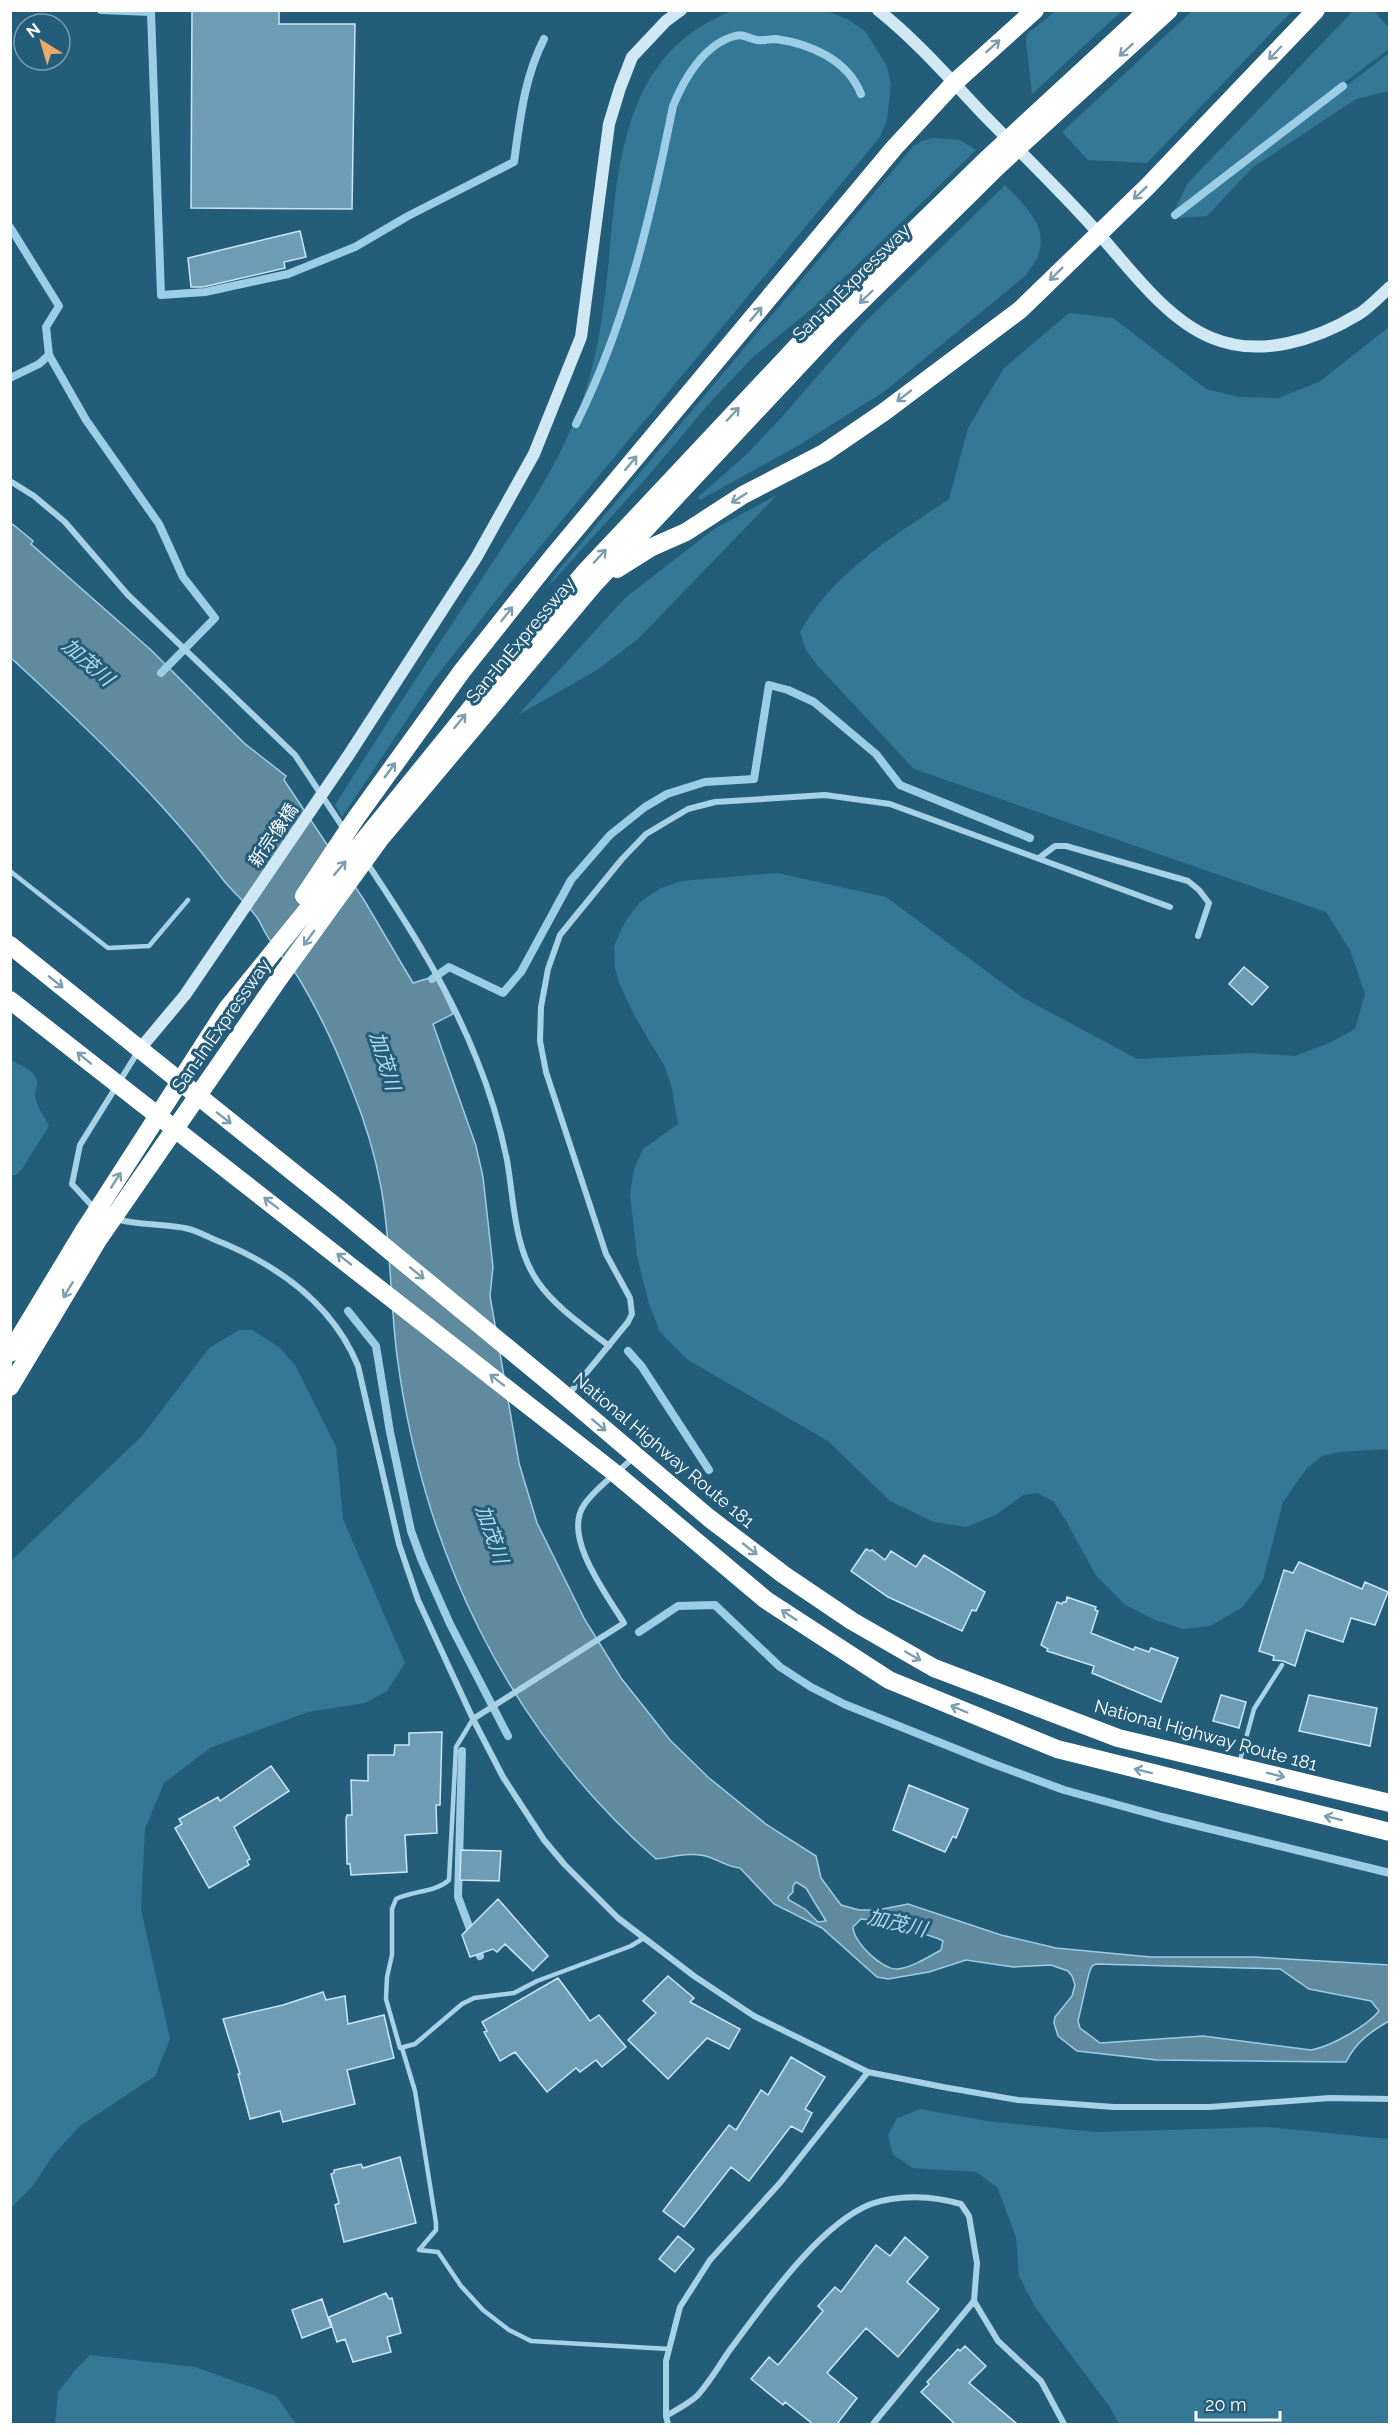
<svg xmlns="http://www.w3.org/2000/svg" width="1400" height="2435" font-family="Raleway,'Noto Sans JP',sans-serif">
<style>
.green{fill:#347796}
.water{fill:#608a9e;stroke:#9bcee5;stroke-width:1.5;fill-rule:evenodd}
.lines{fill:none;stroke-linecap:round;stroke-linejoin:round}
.stream{stroke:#9bcee5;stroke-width:8}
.building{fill:#6d9db4;stroke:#c9e6f4;stroke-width:1.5}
.lane{stroke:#a7d1e4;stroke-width:4.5}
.street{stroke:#a7d1e4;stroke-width:6}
.secondary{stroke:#d0e8f4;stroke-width:12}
.highway{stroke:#fff;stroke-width:18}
.oneway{stroke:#7c9eaf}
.labels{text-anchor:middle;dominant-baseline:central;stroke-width:6;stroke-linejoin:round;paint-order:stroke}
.street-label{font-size:18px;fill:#fff;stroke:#245d7a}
.water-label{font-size:20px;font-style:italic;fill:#b2daec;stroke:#245d7a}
</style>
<rect width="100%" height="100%" fill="#245d7a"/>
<path class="green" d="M732,11H827L847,19L865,31L887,66L891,85L887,120L880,137L505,589L432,682L342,817L335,805C383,728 433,653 483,577C512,532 544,488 566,440C585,401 596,359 602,317C620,204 603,61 732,11Z
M1056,11H1122L1032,94L1026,40L1028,33Z
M1192,11H1292L1147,163L1088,160L1062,132Z
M1353,11H1374L1389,28V49L1174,211L1188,183Z
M1389,53V91L1356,99L1252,168L1207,216L1174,218Z
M933,138L960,140L976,150L815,306L752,358L712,400L649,475L546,589L557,572L915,144L917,145L921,141Z
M1005,185C1035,215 1058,238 1024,277L885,391L801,444L700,500L698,497L747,454L779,420L863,324Z
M1069,313L1113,318L1206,389L1239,397L1278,398L1319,382L1389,327V1449L1339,1452L1322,1456L1307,1468L1283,1502L1263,1580L1243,1607L1210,1626L1183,1629L1155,1620L1124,1604L1095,1574L1065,1519L1053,1501L1037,1493L1023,1495L996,1515L966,1527L934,1522L890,1501L828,1441L688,1360L660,1332L649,1304L637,1256L630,1195L634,1169L643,1149L678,1124L672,1089L665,1067L634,1015L619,983L615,968L614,946L625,922L640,902L661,888L682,881L777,873L886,897L1020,996L1137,1059L1249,1053L1295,1056L1331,1042L1355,1029L1365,994L1350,950L1326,912L914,769L817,665L806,650L800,632C834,571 893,537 949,499L968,428L1004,368Z
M777,495L638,639L597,670L518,715L625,598L714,529Z
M10,1060C20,1065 39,1071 37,1085C36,1091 34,1094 36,1100C38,1109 45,1117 49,1126L22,1169L16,1175H10Z
M239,1330H252L279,1347L295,1365L336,1447L343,1519L405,1663L387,1691L365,1703L308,1712L210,1748L164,1783L145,1829L141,1909L170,2039L155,2076L80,2126L54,2154L32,2187L11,2208V1561L142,1436L209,1348Z
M920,2109L987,2121L1095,2132L1267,2127L1389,2139V2424H1119L1109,2406L1035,2307L1019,2276L1016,2237L997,2187L976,2172L913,2168L893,2155L888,2135L897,2118Z
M90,2355L195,2367L276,2396L296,2424H55L58,2392L76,2369Z"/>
<path class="water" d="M10,522L33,541L31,544L151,650L244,743L286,776L284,780L364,900L413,983L436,976L453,1014L433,1024L476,1146L483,1177L493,1267L490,1296L519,1463L537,1523L585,1620L621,1678L670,1740L709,1778L767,1825L816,1856L821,1878L841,1905L859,1910H878L908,1904L1001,1935L1056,1948L1150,1957H1253L1389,1965V2021C1370,2032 1356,2042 1346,2062L1157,2060L1077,2051L1058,2036L1054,2023L1055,2017L1072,1996L1075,1985L1072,1976L1068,1971L1051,1965L1013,1967L966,1960L929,1972L888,1979L877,1977L822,1928L774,1904L740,1868C728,1867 720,1861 709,1857C693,1851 673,1857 656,1859C507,1728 423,1551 397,1356C390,1300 391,1242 381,1187C375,1155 365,1122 353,1092C338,1053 320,1013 298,977C288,962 273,948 265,932C262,928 261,923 258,919C248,904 232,892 221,877C159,796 86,727 11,658ZM796,1882L806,1888L826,1921L818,1922L805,1909L789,1900L788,1897L793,1892V1886ZM861,1919C874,1920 883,1925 895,1928C911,1932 928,1933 943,1941L941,1950C928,1957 913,1967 898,1969C883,1971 853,1942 853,1927ZM1096,1964L1280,1969L1309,1989L1371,2001L1379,2011C1367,2026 1330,2047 1311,2050L1203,2036L1100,2043L1080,2028L1078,2021L1089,1973L1092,1966Z"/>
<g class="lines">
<path class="stream" d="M101,10L151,12L161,295L205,292L288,274L355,247L408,216L514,162C520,120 524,78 544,39
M1175,215L1343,86
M10,227L59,306L46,327L49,355L39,364L10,378
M49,355L86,420L159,524L183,577L215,618L161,673
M576,424C626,324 651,216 673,106C684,79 704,44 735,36C743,33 749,39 757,40C763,41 770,39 776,39C810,44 847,59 861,94
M432,979L449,967L503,993L521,972L571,880L610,835L645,807L667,794L705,782L754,779L769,685L788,690L814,702L876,754L900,785L1030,838
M348,1311L376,1346L390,1432L411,1531L422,1561L450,1624L508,1736
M628,1351L642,1367L709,1470
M639,1632L678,1606L715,1605L780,1667L811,1687L844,1704L991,1763L1064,1790L1162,1817L1390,1873
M462,1751L458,1897L480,1956"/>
</g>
<path class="building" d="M192,10H279V24H355L352,209L191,208Z
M300,231L306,257L284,262L285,268L203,287H191L188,258Z
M1244,967L1268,987L1252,1005L1229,984Z
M866,1549L870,1551L872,1550L885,1560L891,1551L916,1567L924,1555L985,1592L976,1611L972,1610L962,1631L888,1597L851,1571Z
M1299,1562L1362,1589L1365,1582L1388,1592L1375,1625L1351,1618L1343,1642L1306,1630L1295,1666L1283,1661L1273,1660L1274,1656L1259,1651L1284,1570L1293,1573Z
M1067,1597L1096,1607L1095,1610L1098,1611L1091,1633L1134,1650L1135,1647L1149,1652L1151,1648L1178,1658L1161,1702L1092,1673L1094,1666L1047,1651L1048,1649L1041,1645L1057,1602L1062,1604L1063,1602H1066Z
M1221,1695L1246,1702L1239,1728L1213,1721Z
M1309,1695L1377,1708L1370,1746L1299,1731Z
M442,1732L440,1805H436L437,1833L405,1835L407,1872L351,1875L350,1864H347L346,1819L347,1815H352L351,1780L368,1781V1755H394L395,1745H409V1733Z
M271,1766L289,1791L234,1827L250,1859L247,1861L249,1865L209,1888L175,1828L182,1824L179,1819L218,1797L220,1801Z
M909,1785L968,1809L956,1838L953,1836L945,1852L893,1830Z
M461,1850L501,1851L499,1881L460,1880Z
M498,1899L548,1956L533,1971L505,1944L497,1952L493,1949L470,1957L462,1935Z
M668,1976L694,1998L690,2002L740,2029L729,2049L707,2038L668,2079L628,2040L656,2013L643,2001Z
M558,1978L590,2021L599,2015L626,2047L602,2067L596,2060L580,2072L576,2068L547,2092L515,2052L500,2061L484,2032L487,2031L482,2022Z
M323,1992L326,2000L345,1996L348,2024L384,2015L394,2058L347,2070L355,2104L283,2122L280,2111L250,2119L238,2074H240L223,2019L283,2005Z
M791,2057L825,2077L805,2109L812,2113L802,2132L791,2126L749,2181L731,2167L684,2227L663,2211L729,2125L736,2130L761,2090L768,2095Z
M400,2157L416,2223L344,2242L335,2205L339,2203L331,2174L334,2173V2170L361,2164L363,2168Z
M678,2236L694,2249L675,2272L659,2259Z
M905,2237L928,2257L907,2282L939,2309L898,2357L866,2328L827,2373L857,2398L837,2424H813L785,2402L783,2405L751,2379L769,2357L778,2365L823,2311L818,2306L835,2287L841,2292L876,2245L890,2256Z
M386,2293L389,2299L392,2298L401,2333L387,2337L391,2352L353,2362L345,2339L337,2342L329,2317Z
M322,2299L331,2327L302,2338L292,2310Z
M965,2346L986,2366L969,2383L1017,2424H955L921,2392L929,2384L927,2382L958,2349L960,2351Z"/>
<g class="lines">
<path class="lane" d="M10,871L108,948L149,946L188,900
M473,1719L456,1747L449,1880C436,1892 412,1891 396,1899L392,1909V1955L387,1977L386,1999L400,2048L415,2044L462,2004L474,1998L514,1993L537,1981L631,1946L644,1938
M1239,1764L1254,1709L1282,1665
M402,2048L415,2091L436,2223V2230L419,2250L438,2252L461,2286L483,2310L509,2330L531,2341L669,2349"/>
<path class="street" d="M10,481L34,496L65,522L128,595L295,755L344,829
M1039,858L1055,846H1066L1188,881L1199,890L1209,903L1198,936
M367,863C409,926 449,989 477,1060C490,1092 500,1126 507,1160C514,1200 514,1248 538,1282C556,1308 585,1327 609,1346
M94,1208L72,1184L80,1145L139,1050
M116,1219C140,1226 165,1223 189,1229C200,1232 212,1239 223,1243C282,1268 333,1305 358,1366L399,1544L418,1600L473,1719L503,1777L544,1840L565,1865L618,1918L694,1976L754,2016L868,2072L943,2087L1018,2100L1114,2107H1210L1330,2098L1390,2099
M569,1394L628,1322L632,1314L630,1298L606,1254L546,1072L540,1041L541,1007L548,969L560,935L622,859L646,834L688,809L715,802L825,795L890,804L1170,907
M473,1719L624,1623C607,1595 562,1537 584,1505C597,1486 619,1472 635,1456
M974,2301L998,2341L1041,2381L1064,2424
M666,2416C676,2410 688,2404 697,2396C709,2383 719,2366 729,2351C762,2307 819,2224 871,2204C899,2194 933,2196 961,2204L969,2216L977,2263L974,2301L873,2424
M668,2424L666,2416V2361L680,2307L710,2260L780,2183L868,2072"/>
<path class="secondary" d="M878,10C916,40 949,78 982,113C1021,153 1062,192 1099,234C1130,269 1167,320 1212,338C1260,358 1316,340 1359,314C1370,307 1380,296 1390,287
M139,1050L185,995L348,756L476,558L534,454L581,337L609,124L620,88L632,57L666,21L681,10"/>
<path class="highway" d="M617,569L652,547L686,532L743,495L824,453L884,412L1020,310L1147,187L1316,10
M304,896L356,818L462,671L550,560L894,148L954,83L1035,10
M10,945L339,1209L555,1387L709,1518L784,1575L852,1621L934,1668L1118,1738L1390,1803
M10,1000L616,1474L766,1600L889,1680L1057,1749L1390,1832
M10,1353L85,1229L226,1010L497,676L584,573L819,323L988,158L1148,10
M10,1387L98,1240L278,980L380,839L595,583L829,333L997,167L1169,10"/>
</g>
<defs><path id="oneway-shaft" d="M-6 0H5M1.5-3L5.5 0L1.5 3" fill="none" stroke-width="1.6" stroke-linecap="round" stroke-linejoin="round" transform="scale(1.5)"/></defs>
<g class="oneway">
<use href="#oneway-shaft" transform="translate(993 46) rotate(-42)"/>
<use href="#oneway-shaft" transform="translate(1126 50) rotate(138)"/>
<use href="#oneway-shaft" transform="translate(1275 53) rotate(134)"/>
<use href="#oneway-shaft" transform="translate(1140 193) rotate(137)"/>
<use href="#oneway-shaft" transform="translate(1056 274) rotate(135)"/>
<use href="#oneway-shaft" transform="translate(866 297) rotate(136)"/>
<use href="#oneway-shaft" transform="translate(756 314) rotate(-50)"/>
<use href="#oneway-shaft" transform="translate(904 396) rotate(142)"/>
<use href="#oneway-shaft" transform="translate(733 414) rotate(-47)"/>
<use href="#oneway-shaft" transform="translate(631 463) rotate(-50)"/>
<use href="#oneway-shaft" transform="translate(739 498) rotate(148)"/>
<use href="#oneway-shaft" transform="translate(600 556) rotate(-47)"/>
<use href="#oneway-shaft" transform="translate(507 614) rotate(-52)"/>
<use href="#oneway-shaft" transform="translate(460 721) rotate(-51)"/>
<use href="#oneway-shaft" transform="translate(390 770) rotate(-54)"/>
<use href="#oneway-shaft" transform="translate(340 868) rotate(-50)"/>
<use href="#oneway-shaft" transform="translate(309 938) rotate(126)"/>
<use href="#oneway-shaft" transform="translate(56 982) rotate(39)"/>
<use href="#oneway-shaft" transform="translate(84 1058) rotate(-141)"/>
<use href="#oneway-shaft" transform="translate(224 1118) rotate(38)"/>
<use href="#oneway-shaft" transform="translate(116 1180) rotate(-58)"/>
<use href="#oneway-shaft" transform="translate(271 1203) rotate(-143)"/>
<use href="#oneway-shaft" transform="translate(344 1259) rotate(-142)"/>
<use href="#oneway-shaft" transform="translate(417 1273) rotate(39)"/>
<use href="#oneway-shaft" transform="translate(68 1290) rotate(121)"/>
<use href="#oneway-shaft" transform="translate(497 1380) rotate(-142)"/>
<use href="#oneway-shaft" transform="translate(599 1425) rotate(40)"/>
<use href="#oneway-shaft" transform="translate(750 1549) rotate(38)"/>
<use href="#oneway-shaft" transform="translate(789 1615) rotate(-147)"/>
<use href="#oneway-shaft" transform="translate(913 1656) rotate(30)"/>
<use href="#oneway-shaft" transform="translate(959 1709) rotate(-157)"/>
<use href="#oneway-shaft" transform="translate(1143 1771) rotate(-166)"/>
<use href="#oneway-shaft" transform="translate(1276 1775) rotate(14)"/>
<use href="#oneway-shaft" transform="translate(1333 1818) rotate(-166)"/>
</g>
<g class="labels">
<g class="street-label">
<text transform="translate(851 282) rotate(-45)">San-In Expressway</text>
<text transform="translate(520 640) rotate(-50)">San-In Expressway</text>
<text transform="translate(273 835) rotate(-56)">新宗像橋</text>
<text transform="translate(221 1025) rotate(-55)">San-In Expressway</text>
<text transform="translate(664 1450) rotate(40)">National Highway Route 181</text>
<text transform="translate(1206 1735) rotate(15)">National Highway Route 181</text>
</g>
<g class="water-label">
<text transform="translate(88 662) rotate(41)">加茂川</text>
<text transform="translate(385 1061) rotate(73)">加茂川</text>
<text transform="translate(492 1534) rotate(71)">加茂川</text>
<text transform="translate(897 1923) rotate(13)">加茂川</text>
</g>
</g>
<rect width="1400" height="2435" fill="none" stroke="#ffffff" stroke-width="24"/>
<g transform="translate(42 42) rotate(323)"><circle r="28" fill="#245d7a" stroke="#7c9eaf" stroke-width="1.5"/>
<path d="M0-4.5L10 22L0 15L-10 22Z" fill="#eeaa6b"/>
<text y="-9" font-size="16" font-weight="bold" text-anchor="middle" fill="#ffffff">N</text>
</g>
<path d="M1196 2411v9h84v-9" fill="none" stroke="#ffffff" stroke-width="3"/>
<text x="1205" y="2411" font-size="18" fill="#ffffff" stroke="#245d7a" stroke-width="4.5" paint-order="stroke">20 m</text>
</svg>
